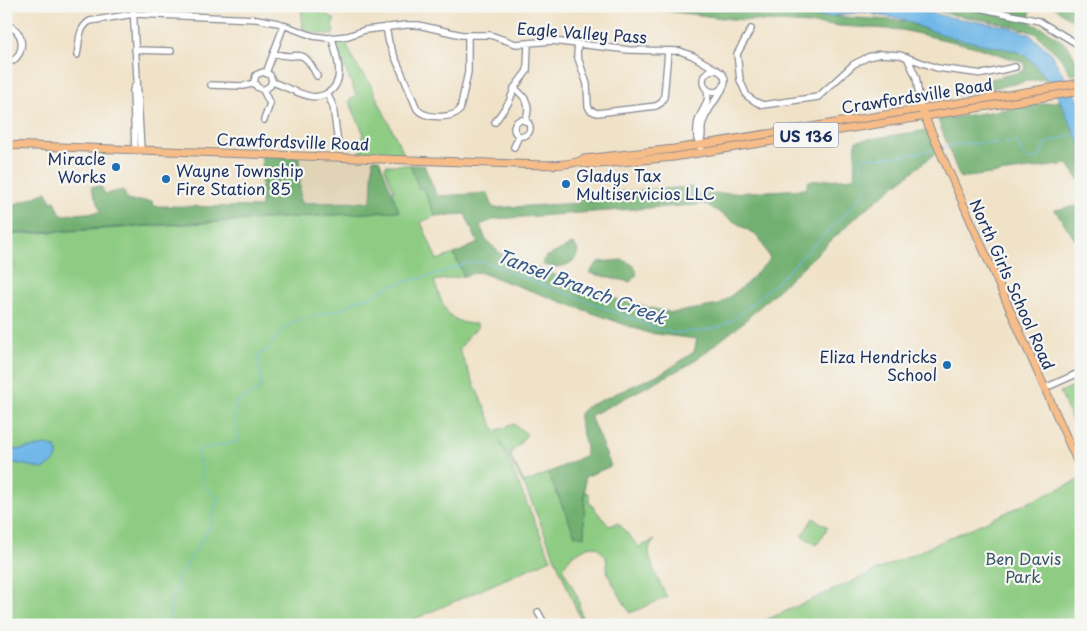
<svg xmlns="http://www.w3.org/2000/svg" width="1087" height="631" font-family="'Playpen Sans',sans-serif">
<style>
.built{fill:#e0d3b6}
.green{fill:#8ecc83;stroke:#547e70}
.forest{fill:#72b071;stroke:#467068;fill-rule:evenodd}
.water{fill:#71b8e8;stroke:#4674a3}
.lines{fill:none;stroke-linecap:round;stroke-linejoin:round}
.stream{stroke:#71b8e8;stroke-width:1}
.minor-casing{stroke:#868892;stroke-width:8}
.major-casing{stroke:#868892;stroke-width:9}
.minor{stroke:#fff;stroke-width:5.5}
.major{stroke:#f7bd88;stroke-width:7}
.poi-dot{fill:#1f6fb2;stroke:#f6f6f2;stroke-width:2}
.labels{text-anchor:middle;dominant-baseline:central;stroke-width:4.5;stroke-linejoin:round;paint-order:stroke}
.shield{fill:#f6f6f2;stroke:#5d6b8a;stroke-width:1}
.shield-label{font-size:15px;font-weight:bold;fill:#1b2f5e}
.street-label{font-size:16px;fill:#1b2f5e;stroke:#f6f6f2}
.poi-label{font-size:16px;fill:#1b2f5e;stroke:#f6f6f2;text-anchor:end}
.park-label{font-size:16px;fill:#385667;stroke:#f6f6f2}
.water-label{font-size:18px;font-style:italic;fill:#355887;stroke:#f6f6f2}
</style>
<rect width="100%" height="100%" fill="#f6f6f2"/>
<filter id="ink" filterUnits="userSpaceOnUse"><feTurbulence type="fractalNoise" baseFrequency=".02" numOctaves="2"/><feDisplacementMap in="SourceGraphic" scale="10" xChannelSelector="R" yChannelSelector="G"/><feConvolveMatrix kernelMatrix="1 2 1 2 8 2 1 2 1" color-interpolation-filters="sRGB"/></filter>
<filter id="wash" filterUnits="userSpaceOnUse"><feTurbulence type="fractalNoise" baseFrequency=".0096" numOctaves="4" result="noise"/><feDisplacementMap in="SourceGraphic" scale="20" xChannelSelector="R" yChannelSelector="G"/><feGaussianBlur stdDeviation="1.12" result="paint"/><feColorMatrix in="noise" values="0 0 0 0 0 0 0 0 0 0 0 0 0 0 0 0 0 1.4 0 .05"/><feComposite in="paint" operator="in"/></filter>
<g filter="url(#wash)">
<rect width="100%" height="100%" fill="#f0e2c7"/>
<path class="built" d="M300,157L373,159L371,202L299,203Z"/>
<path class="green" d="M301,6L331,7L326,13L335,20L332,25L334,31L333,35L316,33L303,29Z
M345,39L354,62L368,80L404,154L360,153L363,132L349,101L356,95L334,42Z
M386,165H410L419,188H423L435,216L421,222L437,260L454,254L464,276L434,281C444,306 445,324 477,324L478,327L470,334L459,350L495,431L514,424L527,434L519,445L512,451L511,458L525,483L548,473L575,535L584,536L585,492L589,493V502L609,526L618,523L639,547L655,540C653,542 651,544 650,547C645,557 662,587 667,597L630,613L608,575L606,557L597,547L592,546L587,547L570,557L563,569L578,598L581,615L586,625H583L526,489L499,439L551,559L401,625H15L6,606V235L399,211L391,192L394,191L385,168Z
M1081,383V442L1060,392Z
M1081,479V625H755Z
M813,518L828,527L817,545L802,536Z"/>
<path class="forest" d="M626,6H728L794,14L906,21L925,29L1006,47L1026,56L1048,79L1034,80L958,95L955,88L1024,71L1025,63L976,47L902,30L731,19Z
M914,6H1039L1030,11V23L1045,29L1067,45L1078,62H1081V74L1071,75L1060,57L1035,33L1000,23L955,15Z
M1053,6H1081V21H1073Z
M1060,101L1081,143V183L1068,164L960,178L938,120Z
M928,130L937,152L862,212L739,326L690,364L590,416L611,466L585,477L584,537L575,535L548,473L586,455V447L579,419V415L586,407L666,371L694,352L697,339L648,333L479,272L464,276L454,254L478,243L465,214L435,216L423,188L419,189L410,165H424L437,196L488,193L493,208L580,203L581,194L692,187L693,195L806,189L809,181L854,178L856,141ZM706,204L759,237L770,259L747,283L719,305L672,313L619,300L501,254L486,240L480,225L495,219Z
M262,155L300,157V203L371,202L373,159H379L399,211L6,234V208L47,192L51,202L55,201L61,215L101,212L91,187L101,186L105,194L123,190L128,201H152L153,206L261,207Z
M1081,205V241H1076L1055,210Z
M572,244L575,245L578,251C575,267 557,269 543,265V260L546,257Z
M622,260C631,263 638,266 636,276L630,282L589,273L598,262Z"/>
<path class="water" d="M728,6H807L838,10L842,6H903L948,17L1005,26L1029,34L1049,51L1077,97L1081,105V146L1060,101L1048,79L1026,56L1016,51L959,39L925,29L902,19L876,15L870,13L861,12L828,17L786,14Z
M47,445L56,448C61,458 51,466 42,469L35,467L6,461V446L17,450Z"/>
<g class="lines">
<path class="stream" d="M941,148L957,144L1017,142L1025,159L1029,160L1040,157L1045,144L1074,134
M168,625L173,595L179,577L209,528L218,498L202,484V471L197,454L198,451C210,445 224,446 237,442L239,439L234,419L235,403L258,390L262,385L258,360L260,354L267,350L283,329L293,322L344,308L358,300L375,295L390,286L433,275L471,262H482L505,269L508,272L592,303L652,327L673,333L700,331L719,327L733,320L782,277L859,200L866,189L861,163L863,157C888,159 911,155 935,149"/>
</g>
</g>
<g filter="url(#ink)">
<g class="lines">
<g class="minor-casing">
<path id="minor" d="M133,6L141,150
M971,6L1039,21L1081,46
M6,25C24,30 26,50 13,61
M386,27L389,43L417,109C425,119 451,119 460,110L468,72V35
M751,29L737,54L740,80L747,96L756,102L763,105L818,97L854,64L868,57L880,54L900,55L937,68L983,74L1015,67
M578,44L577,55L587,84L588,106L590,110L597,113L656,106L661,103L664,97L668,51
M135,50L171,51
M274,53C299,63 300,42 317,76
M77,55C80,42 77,29 90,21L134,14L257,19L278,23L313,36L328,38L348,36L365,30L406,25H418L462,35H490L516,44L552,41L629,50L680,51L693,56L717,70
M907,57L916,77L921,108
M703 81a11 11 0 1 1 22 0a11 11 0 1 1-22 0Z
M266,73L284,25
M272,82C284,86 296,93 309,96C316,98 322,96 328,93C347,81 336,55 332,38
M211,85L243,86L255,83
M514,88C526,97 532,106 525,121
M263,90L270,86L272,80L270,75L263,72L256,75L254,82L257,87L263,90L270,104L264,120
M327,93L333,106L338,143
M514 128a8 8 0 1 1 16 0a8 8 0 1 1-16 0Z
M495,122L509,102L515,87L527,71L528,43
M700,142C704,136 700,129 703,122C707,111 715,100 722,90
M514,147L519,136
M135,150L133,90L136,84
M701,153L700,142L697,139C697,132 696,125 699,118C703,108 710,102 707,90
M1045,388L1081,372
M538,612L545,625"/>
</g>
<g class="major-casing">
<path id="major" d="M923,113L1081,470
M6,145L490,163C511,163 569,169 584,159L674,149L1081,83
M580,162L584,164H599L674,157L1081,91
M6,619L9,625"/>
</g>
<use href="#minor" class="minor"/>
<use href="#major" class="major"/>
</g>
</g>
<g class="poi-dot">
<circle cx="116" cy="167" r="5"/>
<circle cx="166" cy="179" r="5"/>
<circle cx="566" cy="184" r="5"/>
<circle cx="947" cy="365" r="5"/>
</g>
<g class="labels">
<rect class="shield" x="773.5" y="122.5" width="65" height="25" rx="4"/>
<g class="shield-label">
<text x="806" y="135">US 136</text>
</g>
<g class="street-label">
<text transform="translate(582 32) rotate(4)">Eagle Valley Pass</text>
<text transform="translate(917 95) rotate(-9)">Crawfordsville Road</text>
<text transform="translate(293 141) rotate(2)">Crawfordsville Road</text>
<text transform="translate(1013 284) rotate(66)">North Girls School Road</text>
</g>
<g class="poi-label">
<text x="106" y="158">Miracle<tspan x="106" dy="18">Works</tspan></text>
<text x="176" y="170" text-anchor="start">Wayne Township<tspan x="176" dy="18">Fire Station 85</tspan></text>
<text x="576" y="175" text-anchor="start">Gladys Tax<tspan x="576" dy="18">Multiservicios LLC</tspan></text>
<text x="937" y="356">Eliza Hendricks<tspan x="937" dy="18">School</tspan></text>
</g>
<g class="park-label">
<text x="1023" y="558">Ben Davis<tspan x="1023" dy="18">Park</tspan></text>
</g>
<g class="water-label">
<text transform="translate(582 286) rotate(21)">Tansel Branch Creek</text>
</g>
</g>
<rect width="1087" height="631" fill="none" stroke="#f6f6f2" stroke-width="25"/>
</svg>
